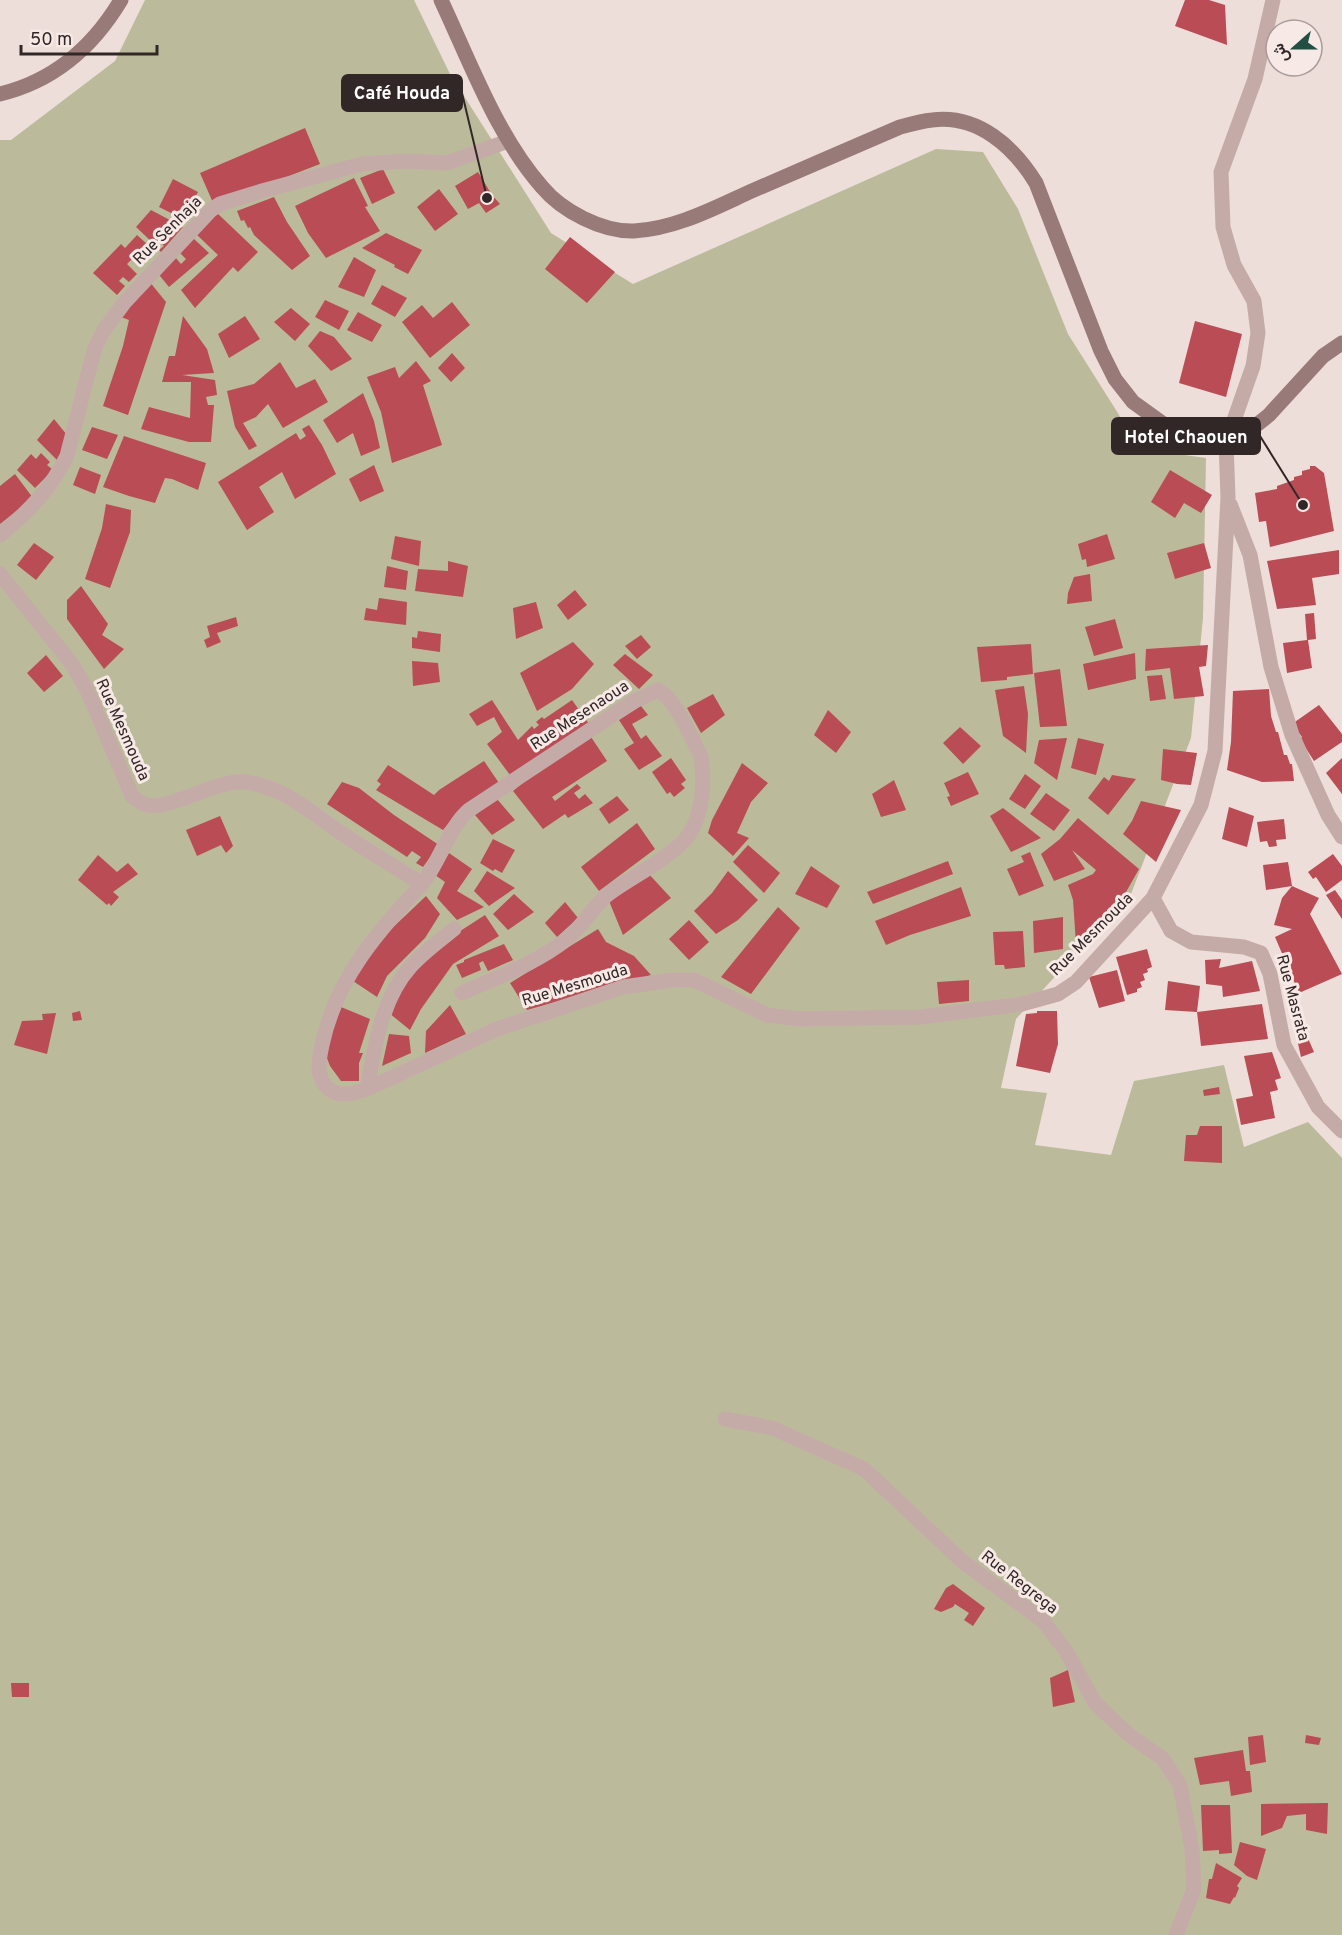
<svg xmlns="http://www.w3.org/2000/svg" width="1342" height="1935" font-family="Overpass,Vazirmatn,sans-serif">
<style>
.green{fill:#bbbb9b}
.building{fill:#b94c54;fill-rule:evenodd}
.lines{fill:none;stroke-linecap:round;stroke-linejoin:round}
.minor{stroke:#c5aba7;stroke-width:15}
.secondary{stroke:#987a79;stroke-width:15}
.labels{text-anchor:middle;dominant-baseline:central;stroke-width:6;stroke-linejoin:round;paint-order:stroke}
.street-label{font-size:16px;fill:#322727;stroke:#f7e9e5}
.leader{fill:none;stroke:#322727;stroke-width:2}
.callout-dot{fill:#322727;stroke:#f7e9e5;stroke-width:2}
.callout{fill:#322727;stroke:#322727;stroke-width:2}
.callout-label{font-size:18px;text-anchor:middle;font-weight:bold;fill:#fff}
</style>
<rect width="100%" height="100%" fill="#eeded9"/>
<path class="green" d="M145,0H414L450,74L551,233L633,284L936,149L983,152L1018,209L1068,334L1133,437L1163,452L1206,458L1203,618L1191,738L1131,894L1016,1019L1001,1088L1047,1093L1035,1145L1111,1155L1134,1081L1224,1065L1244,1147L1308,1122L1342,1158V1935H0V140H11L115,61Z"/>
<path class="building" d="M1185,0H1209L1225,5L1227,45L1175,26Z
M305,128L320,164L214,205L200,173Z
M383,169L395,193L372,204L360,178Z
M478,172L492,195L500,204L486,213L479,203L468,209L455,186Z
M354,178L368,206L365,207L380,231L326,258L308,233L295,206Z
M173,179L198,192L183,219L159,207Z
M439,189L458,214L435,231L417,207Z
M274,197L287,222L310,256L292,270L254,235L250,227L248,228L244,220L241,221L237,211Z
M151,210L183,227L161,252L159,250L164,246L159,240L154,244L136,227Z
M216,212L258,252L238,272L233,267L195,308L181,290L218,255L196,234Z
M386,233L422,250L408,274L394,267L395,265L362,248Z
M137,235L147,244L127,264L137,274L129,282L123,277L119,281L125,286L117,295L93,273L121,244L125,248Z
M570,237L615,272L587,303L545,269Z
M193,238L209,253L169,287L156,271ZM180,253L186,259L181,264L175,257Z
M354,257L376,270L364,297L338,287Z
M149,281L166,302L128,415L103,406L123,346L129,320L121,317Z
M382,285L407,298L395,317L371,304Z
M325,300L349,311L339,330L315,317Z
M452,302L470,325L430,358L402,322L422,305L433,318Z
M291,308L310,324L295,341L274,322Z
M358,312L382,325L372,342L347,330Z
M183,316L207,349L214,373L182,375L215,380L217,395L206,397L208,405H214L211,442H189L141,429L149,407L190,418L191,382H162L169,356H175Z
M245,316L260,339L229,358L218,334Z
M1195,321L1242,334L1226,397L1179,383Z
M320,331L334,337L352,359L331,371L308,346Z
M452,353L465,368L451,382L438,368Z
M416,361L431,381L423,385L442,445L392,463L381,412L367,377L395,367L399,378Z
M280,362L296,388L315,379L328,402L283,428L268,404L256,417L243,423L257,446L249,450L235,427L227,391L254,384Z
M363,393L374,421L380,448L361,456L353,433L337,443L323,420Z
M54,419L67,435L58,461L37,440Z
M309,425L322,445L336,474L295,499L282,472L259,487L274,512L247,530L218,482L296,433L300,440L306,436L302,429Z
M92,427L118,435L107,459L82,450Z
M124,436L206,463L198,490L172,479L165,478L155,503L129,496L103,487Z
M41,453L50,462L47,465L53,470L35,488L17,470L31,454L36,459Z
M374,465L384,491L360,502L349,479Z
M1310,466H1315L1324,473L1334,531L1270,547L1266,521L1259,522L1255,493L1277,489V486L1294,480V477L1302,475V471L1310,469Z
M80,467L101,475L95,494L73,485Z
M1170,470L1212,495L1201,513L1184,503L1175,518L1151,502Z
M15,474L33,498L0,524V486Z
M106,504L131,510L130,532L110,588L85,579L102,528Z
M1107,534L1115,559L1087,567L1086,559L1082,560L1078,544Z
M395,536L421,541L419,566L391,559Z
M34,543L54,557L36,580L17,565Z
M1204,543L1211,568L1175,579L1167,553Z
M1339,550V574L1312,578L1316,605L1277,609L1267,561Z
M448,561L468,566L463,597L415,591L418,569L448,571Z
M387,566L408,571L406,590L384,587Z
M1090,574L1092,601L1067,604L1068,593L1074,577Z
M81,586L108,624L102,635L124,649L104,669L67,619V600Z
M575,590L587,605L568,620L557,605Z
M379,598L407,602L406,625L364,620L366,608L377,610Z
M536,602L543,628L516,639L513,608Z
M1314,613L1316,639L1308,640L1312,668L1287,673L1283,643L1307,640L1305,614Z
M236,617L238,626L217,633L221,642L207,648L204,640L210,637L207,626Z
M1115,619L1123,648L1094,656L1085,627Z
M418,631L441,634L440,652L412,648V637L417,638Z
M641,635L651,647L637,659L625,646Z
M573,642L594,664L572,689L537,711L520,673Z
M1031,644L1033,674L1007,677V680L981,682L977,647Z
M1208,645L1206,666L1199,667L1204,696L1174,699L1170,668L1145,671L1146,649Z
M1135,653L1136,679L1088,690L1083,664Z
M625,654L653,675L639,689L613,665Z
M46,655L63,676L44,692L27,673Z
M412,661L438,663L440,682L413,686Z
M1060,669L1067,726L1040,727L1034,673Z
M1162,675L1166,699L1150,701L1147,676Z
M1024,686L1028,714L1026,753L1003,736L995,690Z
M1269,689L1271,716L1276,732H1278L1284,755H1287L1290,764H1292L1294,781L1262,782L1227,770L1231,742L1233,691Z
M713,694L725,715L701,733L687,708Z
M492,700L518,740L532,726L534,729L539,725L536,722L542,717L544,719L572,700L589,724L510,775L487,744L502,732L494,717L477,726L469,714Z
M1319,705L1342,734V742L1314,761L1305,747L1301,738L1302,737L1292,724Z
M641,706L648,715L632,724L641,739L646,735L662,756L639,770L624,749L634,743L619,720Z
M828,710L851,732L836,753L814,735Z
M960,727L981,746L963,764L943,743Z
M591,737L607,761L552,797L555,801L577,784L581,788L574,793L579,799L585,794L593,803L568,818L565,814L543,829L513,791L535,773Z
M1067,738L1057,780L1034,763L1039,740Z
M1078,738L1104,744L1096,775L1071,768Z
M1163,749L1197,753L1191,785L1177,784L1161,780Z
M671,758L686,780L681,784L685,788L674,797L670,792L667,794L652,772Z
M1342,758V794L1326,773Z
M484,761L499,783L462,807L443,830L376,790L381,784L377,781L388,765L434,795L439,790Z
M742,763L768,783L751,802L737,833L749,838L733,856L708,833L712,820Z
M968,772L979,794L951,806L947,797L950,796L944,783Z
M1025,774L1041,786L1025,809L1009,799Z
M1112,775L1136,779L1108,815L1088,798L1104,777L1109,781Z
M894,780L906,810L881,817L872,794Z
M342,782L359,788L394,815L439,845L423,867L416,863L421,857L412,851L407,857L327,804Z
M1046,793L1070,810L1054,831L1030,814Z
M617,796L629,810L609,824L599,809Z
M497,799L515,820L492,835L475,815Z
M1141,801L1181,810L1156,862L1123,834L1132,821Z
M1229,807L1254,816L1247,847L1222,839Z
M1003,808L1041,838L1011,852L990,816Z
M220,816L233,846L226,853L221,845L197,856L186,830Z
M1078,818L1139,869L1121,901L1104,922L1086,942L1076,944L1073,900L1068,885L1093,874L1096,870L1072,850L1085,869L1054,881L1041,854L1060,839Z
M1284,819L1286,839L1276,840L1277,846L1269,847L1267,841L1260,842L1257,822Z
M637,823L655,849L599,891L581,867Z
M493,839L515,850L502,873L495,869L493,871L480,863Z
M748,845L780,873L764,893L733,862Z
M1030,852L1044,886L1019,896L1007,869L1024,862L1021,856Z
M449,853L472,869L457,891L484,907L457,920L437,898L445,882L435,875Z
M1333,854L1342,866V880L1326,892L1316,877L1313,879L1308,872Z
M98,855L117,872L128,863L138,874L113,892L119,897L111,906L109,903L107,905L78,880Z
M948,861L953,874L873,904L867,892Z
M1288,862L1292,886L1319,898L1310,914L1342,974L1299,993L1275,937L1292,929L1274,925L1282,898L1292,886L1266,890L1263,865Z
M811,866L840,886L827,908L795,894Z
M487,871L515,888L489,906L474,891Z
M728,871L758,900L738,920L716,934L694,911L712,893Z
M647,872L671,898L623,935L609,901Z
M961,887L971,916L910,935L886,945L875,921Z
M1335,890L1342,900V919L1326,895Z
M514,894L534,912L508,930L493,914Z
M426,896L440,914L425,938L387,976L377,997L350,979L386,934Z
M565,902L578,918L557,937L545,923Z
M778,907L800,928L751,994L721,977Z
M485,915L499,936L453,964L421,1009L410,1030L389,1013L397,991L440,944Z
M1063,917V949L1034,953L1033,921Z
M689,920L709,942L689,960L669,939Z
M598,929L606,942L634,956L651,975L527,1010L510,983Z
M1023,931L1025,967L1005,969L1004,965H995L993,932Z
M504,944L513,960L488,971L483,961L479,963L481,970L462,978L456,965L464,962V960Z
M1147,949L1152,967L1147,969L1148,972L1143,974L1145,980L1140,982L1142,987L1137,989V992L1127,995L1116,957Z
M1221,959L1219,968L1252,961L1260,991L1223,997L1222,986L1206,984L1205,960Z
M1117,970L1125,1001L1099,1008L1089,977Z
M969,980V1001L939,1004L937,982Z
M1168,981L1200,986L1197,1012L1165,1010Z
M1262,1004L1268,1039L1201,1046L1197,1012Z
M450,1005L466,1034L425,1053L426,1031Z
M341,1007L370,1019L359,1053H363L359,1063V1081H341L330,1066L325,1053Z
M80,1011L82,1020L73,1021L72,1013Z
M1037,1011H1057L1058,1044L1050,1073L1016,1066L1026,1014L1037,1013Z
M56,1013L47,1054L14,1045L22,1021L43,1020L42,1014Z
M389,1034L409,1036L411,1053L382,1066Z
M1307,1036L1314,1052L1301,1057L1297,1039Z
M1272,1052L1281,1078L1275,1080L1278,1090L1270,1092L1275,1118L1241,1125L1236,1099L1253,1096L1244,1056Z
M1219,1087L1220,1094L1204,1096L1203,1090Z
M1200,1126H1222V1163L1184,1161L1186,1135H1197Z
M953,1584L985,1608L973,1626L964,1620L969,1613L955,1604L953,1607L941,1612L934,1609L946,1588Z
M1068,1670L1075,1702L1053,1707L1050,1678Z
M11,1683H29V1697H12Z
M1263,1735L1266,1762L1250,1765L1248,1737Z
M1306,1735L1321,1738L1319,1745L1305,1743Z
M1243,1750L1246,1771H1250L1252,1792L1231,1796L1229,1781L1200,1785L1194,1758Z
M1328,1803L1327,1834L1306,1830V1814L1287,1816L1282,1828L1261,1836V1804Z
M1201,1805H1230L1232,1853L1219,1854V1850L1203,1851Z
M1240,1842L1266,1849L1257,1880L1247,1876L1234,1865Z
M1216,1863L1242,1878L1237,1886L1239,1888L1235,1898L1234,1897L1230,1904L1206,1898L1209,1879H1212Z"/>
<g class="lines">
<path class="minor" d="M1230,504L1250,555L1271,667L1292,735L1328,815L1342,837
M0,535C28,512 51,489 67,456L89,370L95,348L104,330L124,303L211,210L220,204L262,191L362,164L408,161L447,163L508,141
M0,574L72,664L88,692L132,796C135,799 140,802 144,804C168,813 215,779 245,782C282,786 312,813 341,833C368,851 395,867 422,884C377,933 336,978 322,1045C319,1059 316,1074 325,1085C336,1099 352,1094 367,1089L497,1029L623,987L673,980H694L767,1015L799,1019L921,1017L1022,1004L1058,994L1076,982L1153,898L1201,805L1215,751L1228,497L1226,443L1253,366L1258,333L1254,301L1234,265L1223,227L1221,172L1255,79L1273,0
M422,884C440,861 449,827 469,810L634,701L658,690C676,699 691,738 701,756C705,784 703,822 682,843C660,864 631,877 607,895C592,908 583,926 567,939C537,963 498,977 462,993
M1153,898L1171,931L1191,942L1244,947L1261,953L1270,974L1284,1045L1318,1107L1342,1131
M367,1089C375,1047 381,999 411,966C424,952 439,941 454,929
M725,1419L772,1428L864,1469L962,1561L1043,1621L1066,1651L1095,1703L1128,1734L1163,1759L1180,1785L1192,1850L1194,1889L1176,1935"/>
<path class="secondary" d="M441,0C470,62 497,136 542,187C562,211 602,232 634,231C676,229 716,207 754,190C803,169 851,148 900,127C911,124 922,121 932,120C978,114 1014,147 1036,183L1101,351L1115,379L1133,402L1176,433L1201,442L1226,443L1244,435L1269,415L1323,356L1342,343
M0,94C54,81 93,47 121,0"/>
</g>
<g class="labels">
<g class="street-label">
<text transform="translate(168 231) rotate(-45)">Rue Senhaja</text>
<text transform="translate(580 716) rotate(-33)">Rue Mesenaoua</text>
<text transform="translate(122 730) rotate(66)">Rue Mesmouda</text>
<text transform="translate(1092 935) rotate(-45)">Rue Mesmouda</text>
<text transform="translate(575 986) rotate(-17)">Rue Mesmouda</text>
<text transform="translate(1292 998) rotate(75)">Rue Masrata</text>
<text transform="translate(1019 1583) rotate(38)">Rue Regrega</text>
</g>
</g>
<path class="leader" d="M487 198L462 93M1303 505L1260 436"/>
<g class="callout-dot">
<circle cx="487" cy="198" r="6"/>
<circle cx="1303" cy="505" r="6"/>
</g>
<g class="callout">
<rect x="342" y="75" width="120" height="36" rx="6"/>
<rect x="1112" y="418" width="148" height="36" rx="6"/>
</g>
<g class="callout-label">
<text x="402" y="99">Café Houda</text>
<text x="1186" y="443">Hotel Chaouen</text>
</g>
<g transform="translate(1294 48) rotate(249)"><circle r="28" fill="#f7e9e5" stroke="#a89b99" stroke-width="1.5"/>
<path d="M0-4.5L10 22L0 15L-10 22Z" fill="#214f43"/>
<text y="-9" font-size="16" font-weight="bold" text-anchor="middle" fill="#322727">ش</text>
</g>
<path d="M21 45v9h136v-9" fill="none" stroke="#322727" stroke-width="3"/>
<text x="30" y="45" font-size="18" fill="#322727" stroke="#f7e9e5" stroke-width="4.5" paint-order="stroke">50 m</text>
</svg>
